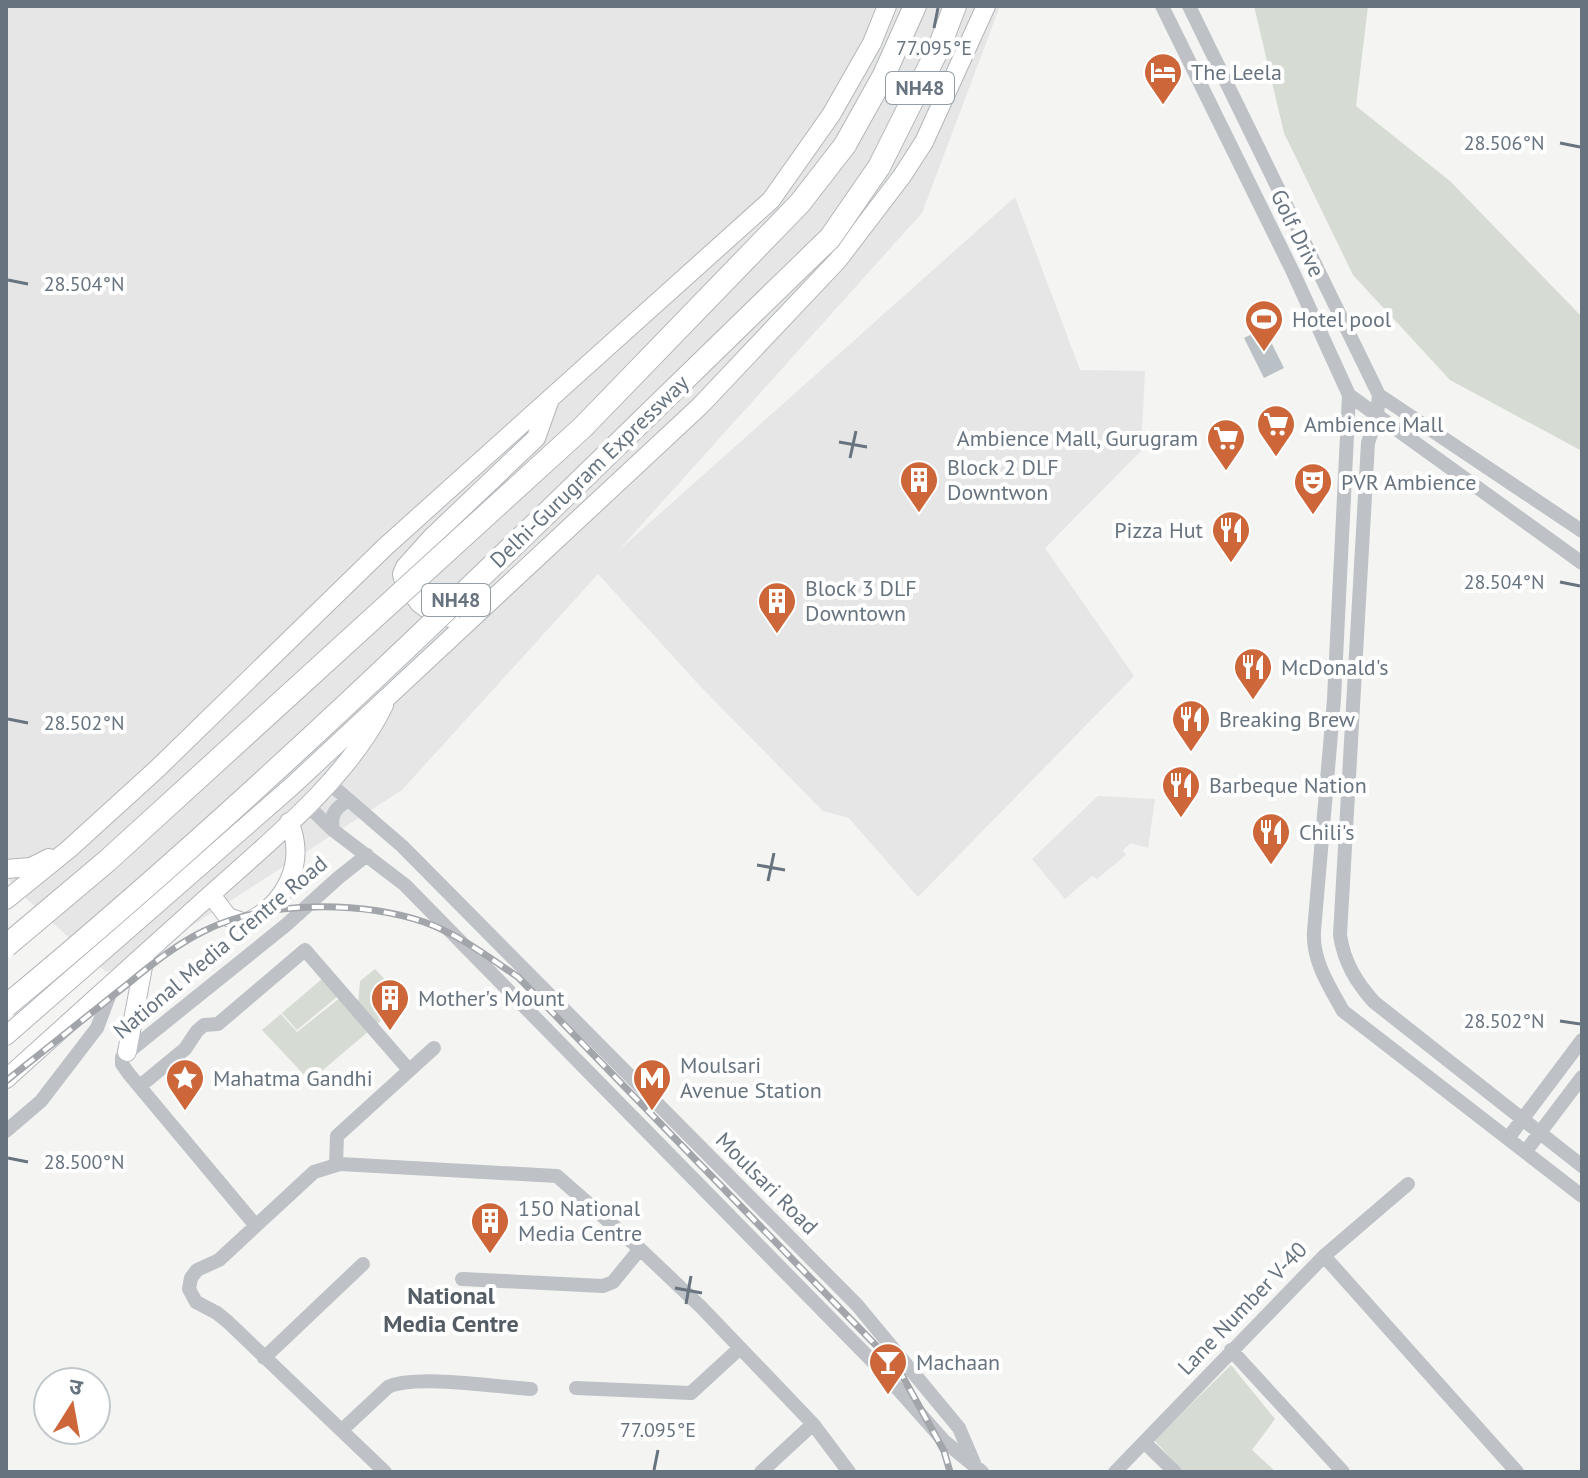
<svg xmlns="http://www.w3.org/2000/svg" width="1588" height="1478" font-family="'PT Sans','Noto Sans Devanagari',sans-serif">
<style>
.built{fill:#e5e6e5}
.green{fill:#d6dbd3}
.water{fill:#bac1c6}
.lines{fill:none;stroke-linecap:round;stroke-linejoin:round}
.major-casing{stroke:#b2b5b9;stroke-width:20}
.highway-casing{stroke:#b3b6b9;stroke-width:24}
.minor{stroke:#bec1c5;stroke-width:14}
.major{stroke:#fff;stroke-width:18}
.highway{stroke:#fff;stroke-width:22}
.rail-casing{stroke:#a2a6ab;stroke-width:7}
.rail{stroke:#fff;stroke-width:4;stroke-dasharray:12;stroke-linecap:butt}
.highway-bridge-casing{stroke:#b3b6b9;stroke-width:24;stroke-linecap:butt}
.highway-bridge{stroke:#fff;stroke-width:22}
.ticks{fill:none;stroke:#67737f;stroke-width:3}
.labels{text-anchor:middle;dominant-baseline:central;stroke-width:8;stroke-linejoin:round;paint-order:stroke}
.shield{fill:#fff;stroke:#959da5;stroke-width:2}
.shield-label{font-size:20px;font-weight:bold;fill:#67737f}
.poi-label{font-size:22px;fill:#67737f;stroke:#fff;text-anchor:start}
.street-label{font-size:22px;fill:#67737f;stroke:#fff}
.neighbourhood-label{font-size:24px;font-weight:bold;fill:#545c65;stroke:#fff}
.ticks-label{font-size:20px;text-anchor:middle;fill:#67737f;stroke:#fff;stroke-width:8;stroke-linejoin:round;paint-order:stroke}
</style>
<rect width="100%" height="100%" fill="#f4f5f2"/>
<path class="built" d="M6,6H1000L922,213L618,551L1015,197L1080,370L1145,371L1141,451L1045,548L1134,676L918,897L849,818L823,811L700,686L598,574L402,790L145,956L106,972L18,891L6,876Z
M1098,796L1155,799L1148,848L1131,843L1123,850L1126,855L1097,879L1092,876L1065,899L1032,859Z"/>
<path class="green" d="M1254,6H1368L1356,106L1450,181L1582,317V451L1450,380L1353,275L1284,133Z
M375,969L404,1000L375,1026L358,1005L360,981Z
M323,978L338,996L297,1030L282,1013Z
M341,997L369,1031L310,1081L262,1030L281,1014L297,1032Z
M1231,1365L1275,1419L1252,1450L1276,1472H1184L1154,1440Z"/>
<path class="water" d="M1264,328L1284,368L1264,378L1244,338Z"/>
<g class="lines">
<g class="major-casing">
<path id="major" d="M450,618L435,615L419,603L404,582L402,574L405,567L432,537L536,438L550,399
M6,869L31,867L49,858
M211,895L228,917L245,923C285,906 307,863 289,822
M6,900L69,849L158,768L385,547L771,200L831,115L872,43L887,6
M6,1036L292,786L700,406L838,260L902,176L924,142L986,6
M127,1052L145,956
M6,1079C74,1018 141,957 209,896C269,842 349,778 384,705"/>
</g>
<g class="highway-casing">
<path id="highway" d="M845,145L884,75L915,6
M879,167L940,45L955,6"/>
</g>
<path class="minor" d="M1162,6L1293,272L1349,395L1582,563
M1189,6L1379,395L1582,531
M1349,395L1334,699L1314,931C1312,960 1329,986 1343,1011L1582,1196
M1379,395L1377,415L1368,443L1340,935C1344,962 1356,982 1374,1002L1582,1166
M329,783L402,846L857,1305L959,1428L974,1463
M307,805L333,830L405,885L882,1371L944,1441L982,1472
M333,830C330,814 335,808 349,800
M140,1086L185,1049L197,1031L204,1025L218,1024L305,950L409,1070
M6,1131L41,1101L97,1028L114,983
M1509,1137L1582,1040
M1526,1151L1582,1077
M336,1165L337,1136L434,1048
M256,1226L129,1074L122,1064V1057L286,925L338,878L367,855
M1324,1256L1517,1472
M462,1279L603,1286L613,1282L640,1249
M1231,1350L1343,1472
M264,1358L363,1264
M576,1388L691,1393L740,1348
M342,1430L388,1387C415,1374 498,1387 531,1389
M1144,1442L1175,1472
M385,1472L228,1322L217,1313L196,1302L189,1289L191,1278L197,1270L219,1260L314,1172L340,1164L557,1176L640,1249L701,1307L813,1424L849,1472
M761,1472L813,1424
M1115,1472L1324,1256L1408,1184"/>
<use href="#major" class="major"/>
<use href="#highway" class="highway"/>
<g class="rail-casing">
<path id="rail" d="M6,1081C42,1052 79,1023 115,994C143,972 171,947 204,931C265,900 360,901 424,922C458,934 488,957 518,977L898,1368L944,1451L950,1472"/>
</g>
<use href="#rail" class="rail"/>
<g class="highway-bridge-casing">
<path id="highway-bridge" d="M6,946L107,861L583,427L800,203L845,145
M6,1006C295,767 560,499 830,238L879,167"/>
</g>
<use href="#highway-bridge" class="highway-bridge"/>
</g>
<path class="ticks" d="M934,28L938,8M1560,143L1580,147M8,280L28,284M839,442L867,447M850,458L856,431M1560,582L1580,586M8,719L28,723M757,865L785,870M768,881L774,853M1560,1021L1580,1024M8,1158L28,1162M675,1288L702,1293M686,1304L691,1276M654,1470L658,1450"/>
<defs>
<g id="hotel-pin" transform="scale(2)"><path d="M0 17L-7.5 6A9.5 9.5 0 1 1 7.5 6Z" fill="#cd6639" stroke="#fff"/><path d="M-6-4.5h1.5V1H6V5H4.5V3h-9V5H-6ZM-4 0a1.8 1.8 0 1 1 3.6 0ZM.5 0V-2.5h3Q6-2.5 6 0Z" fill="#fff"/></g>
<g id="stadium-pin" transform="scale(2)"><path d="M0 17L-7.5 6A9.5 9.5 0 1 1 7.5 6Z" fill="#cd6639" stroke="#fff"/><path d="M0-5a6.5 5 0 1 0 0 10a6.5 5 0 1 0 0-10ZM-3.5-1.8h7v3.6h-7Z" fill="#fff"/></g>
<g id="supermarket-pin" transform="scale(2)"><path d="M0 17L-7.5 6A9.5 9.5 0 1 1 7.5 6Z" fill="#cd6639" stroke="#fff"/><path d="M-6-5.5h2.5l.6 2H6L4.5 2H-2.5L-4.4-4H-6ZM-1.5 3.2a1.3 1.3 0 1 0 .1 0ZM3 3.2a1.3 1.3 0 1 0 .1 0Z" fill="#fff"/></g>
<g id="building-pin" transform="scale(2)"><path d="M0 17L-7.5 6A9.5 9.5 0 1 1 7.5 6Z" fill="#cd6639" stroke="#fff"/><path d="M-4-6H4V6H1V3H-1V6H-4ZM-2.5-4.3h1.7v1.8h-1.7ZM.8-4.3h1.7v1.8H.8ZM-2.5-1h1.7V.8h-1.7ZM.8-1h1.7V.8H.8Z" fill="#fff"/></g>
<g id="theatre-pin" transform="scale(2)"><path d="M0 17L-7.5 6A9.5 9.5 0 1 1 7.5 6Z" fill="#cd6639" stroke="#fff"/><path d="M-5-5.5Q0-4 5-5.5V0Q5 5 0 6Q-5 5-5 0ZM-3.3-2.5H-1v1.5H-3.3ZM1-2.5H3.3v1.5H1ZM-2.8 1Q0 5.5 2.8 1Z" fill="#fff"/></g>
<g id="restaurant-pin" transform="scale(2)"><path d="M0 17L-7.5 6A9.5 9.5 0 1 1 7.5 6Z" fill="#cd6639" stroke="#fff"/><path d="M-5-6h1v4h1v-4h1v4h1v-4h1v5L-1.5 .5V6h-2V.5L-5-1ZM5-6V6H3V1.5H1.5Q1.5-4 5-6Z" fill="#fff"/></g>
<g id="sight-pin" transform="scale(2)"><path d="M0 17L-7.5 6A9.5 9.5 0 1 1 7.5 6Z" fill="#cd6639" stroke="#fff"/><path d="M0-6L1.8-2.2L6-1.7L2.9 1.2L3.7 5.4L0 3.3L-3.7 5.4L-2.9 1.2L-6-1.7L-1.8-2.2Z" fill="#fff"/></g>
<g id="metro-pin" transform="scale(2)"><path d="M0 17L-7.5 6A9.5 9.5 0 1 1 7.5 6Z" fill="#cd6639" stroke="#fff"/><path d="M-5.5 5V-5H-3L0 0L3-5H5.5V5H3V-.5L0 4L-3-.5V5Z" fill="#fff"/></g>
<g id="bar-pin" transform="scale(2)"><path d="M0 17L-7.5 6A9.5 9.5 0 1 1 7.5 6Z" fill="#cd6639" stroke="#fff"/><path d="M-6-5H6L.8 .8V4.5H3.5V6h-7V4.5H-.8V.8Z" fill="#fff"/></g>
</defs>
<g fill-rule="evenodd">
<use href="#hotel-pin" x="1163" y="72"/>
<use href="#stadium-pin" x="1264" y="319"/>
<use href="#supermarket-pin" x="1276" y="424"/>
<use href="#supermarket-pin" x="1226" y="438"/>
<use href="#building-pin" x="919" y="480"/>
<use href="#theatre-pin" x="1313" y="482"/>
<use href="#restaurant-pin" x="1231" y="530"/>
<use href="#building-pin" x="777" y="601"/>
<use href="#restaurant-pin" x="1253" y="667"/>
<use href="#restaurant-pin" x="1191" y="719"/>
<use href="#restaurant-pin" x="1181" y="785"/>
<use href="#restaurant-pin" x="1271" y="832"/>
<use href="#building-pin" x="390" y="998"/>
<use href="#sight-pin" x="185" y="1078"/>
<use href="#metro-pin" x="652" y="1078"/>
<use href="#building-pin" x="490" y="1221"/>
<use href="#bar-pin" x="888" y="1362"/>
</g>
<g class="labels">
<g class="shield">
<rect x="886" y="72" width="68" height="32" rx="6"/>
<rect x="422" y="584" width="68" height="32" rx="6"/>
</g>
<g class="shield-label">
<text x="920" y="88">NH48</text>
<text x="456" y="600">NH48</text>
</g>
<g class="poi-label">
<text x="1191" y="72">The Leela</text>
<text x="1292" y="319">Hotel pool</text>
<text x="1304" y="424">Ambience Mall</text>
<text x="1198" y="438" text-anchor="end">Ambience Mall, Gurugram</text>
<text x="947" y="467">Block 2 DLF<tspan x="947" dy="25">Downtwon</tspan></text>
<text x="1341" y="482">PVR Ambience</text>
<text x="1203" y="530" text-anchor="end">Pizza Hut</text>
<text x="805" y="588">Block 3 DLF<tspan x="805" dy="25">Downtown</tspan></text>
<text x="1281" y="667">McDonald's</text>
<text x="1219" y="719">Breaking Brew</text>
<text x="1209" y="785">Barbeque Nation</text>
<text x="1299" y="832">Chili's</text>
<text x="418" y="998">Mother's Mount</text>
<text x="680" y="1065">Moulsari<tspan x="680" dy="25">Avenue Station</tspan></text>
<text x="213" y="1078">Mahatma Gandhi</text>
<text x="518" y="1208">150 National<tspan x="518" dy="25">Media Centre</tspan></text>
<text x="916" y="1362">Machaan</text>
</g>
<g class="street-label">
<text transform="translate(1298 233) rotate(64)">Golf Drive</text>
<text transform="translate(589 471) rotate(-44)">Delhi-Gurugram Expressway</text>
<text transform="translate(220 947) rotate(-40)">National Media Crentre Road</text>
<text transform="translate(767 1183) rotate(45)">Moulsari Road</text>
<text transform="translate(1242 1308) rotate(-46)">Lane Number V-40</text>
</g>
<g class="neighbourhood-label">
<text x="451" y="1295">National<tspan x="451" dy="28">Media Centre</tspan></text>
</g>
</g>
<g class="ticks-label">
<text x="934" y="55">77.095°E</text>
<text x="1504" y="150">28.506°N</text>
<text x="84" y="291">28.504°N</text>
<text x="1504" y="589">28.504°N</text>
<text x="84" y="730">28.502°N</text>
<text x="1504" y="1028">28.502°N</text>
<text x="84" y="1169">28.500°N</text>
<text x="658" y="1437">77.095°E</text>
</g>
<rect width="1588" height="1478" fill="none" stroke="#67737f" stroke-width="16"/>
<g transform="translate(72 1406) rotate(11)"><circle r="38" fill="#ffffff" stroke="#c2c7cc" stroke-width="2"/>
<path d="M0-6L14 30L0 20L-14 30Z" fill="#cd6639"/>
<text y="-12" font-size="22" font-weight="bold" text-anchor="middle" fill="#67737f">उ</text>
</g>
</svg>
